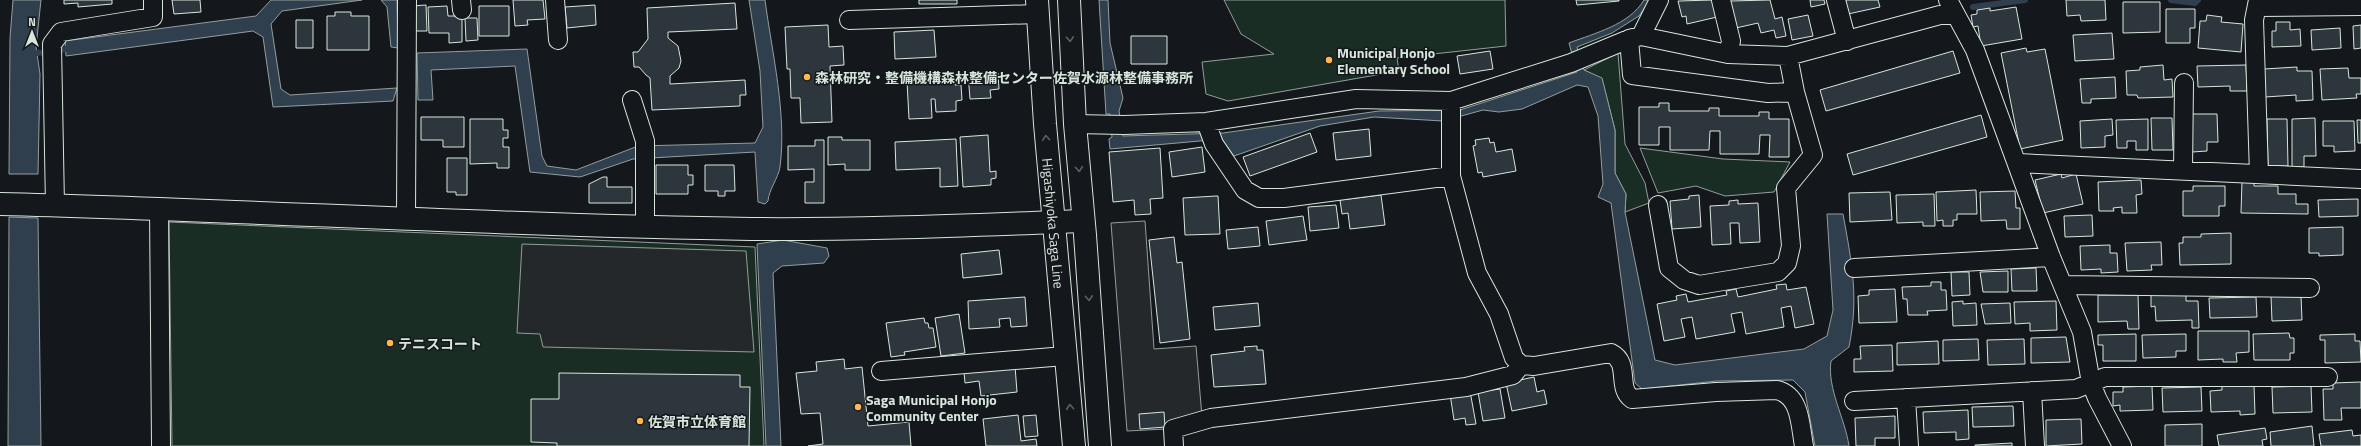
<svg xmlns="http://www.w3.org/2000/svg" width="2361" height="446" font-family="'Titillium Web','Noto Sans JP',sans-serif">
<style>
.green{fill:#1a2d24;stroke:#939e99}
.parking{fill:#24282b;stroke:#939e99}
.water{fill:#2f3f4d;stroke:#939e99}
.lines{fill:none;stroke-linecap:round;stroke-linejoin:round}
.stream{stroke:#2f3f4d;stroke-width:6}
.building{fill:#2c363c;stroke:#d8e6dc}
.street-casing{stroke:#d8e6dc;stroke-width:20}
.secondary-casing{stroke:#d8e6dc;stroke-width:24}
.street{stroke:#14181c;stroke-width:18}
.secondary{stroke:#14181c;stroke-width:22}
.oneway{stroke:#59605f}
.poi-dot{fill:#ffb74d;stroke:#14181c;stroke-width:1.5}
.labels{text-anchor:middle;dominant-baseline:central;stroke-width:3;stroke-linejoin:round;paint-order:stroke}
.poi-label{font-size:14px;font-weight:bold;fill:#d8e6dc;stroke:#14181c;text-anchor:start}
.street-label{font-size:14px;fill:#d8e6dc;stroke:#14181c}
</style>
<rect width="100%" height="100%" fill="#14181c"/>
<path class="green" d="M1224,0H1505L1506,46L1397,58L1399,71L1228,101L1206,94L1202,62L1274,54L1241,34Z
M1618,53L1625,144L1645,183L1649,203L1625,212L1626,194L1615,173V130L1602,79L1584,70Z
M1640,148L1723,159L1790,162L1774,192L1725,196L1696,186L1658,193Z
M169,222L755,247L764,446H172Z"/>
<path class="parking" d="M1145,221L1154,349L1196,346L1202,417L1166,429L1127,431L1111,223Z
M522,244L746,251L754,352L543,347L540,334L517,333Z"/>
<path class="water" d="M13,0H41L36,47L40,74L38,174H9L10,38Z
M271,0H362L282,11L271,24L281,89L290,95L397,88L393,101L273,107L263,37L253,31L66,56L65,41L256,16Z
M381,0H397L398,48L391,47L387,7Z
M749,0H765C772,53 787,114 780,167C778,179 769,189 768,201L765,204L758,202L755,152L633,159L580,177L530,172L515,66L431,70L433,100H418L417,53L527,49L542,156L547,166L576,170L638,146L755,143L763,127L760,71Z
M1099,0H1108L1110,43L1123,98L1119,111L1123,136L1223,133L1379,111L1460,110L1577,72L1569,43C1595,33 1629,25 1644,0H1650L1639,16L1612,33L1577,47L1584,70L1602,78L1615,130V173L1626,194L1625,212L1655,360L1675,365L1804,349L1827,336L1833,310L1827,214H1843C1852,264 1859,297 1849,347L1831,361C1827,389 1845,418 1849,446H1815L1805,392L1793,380L1717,381L1642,389L1635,383L1611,203L1598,197L1603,184L1598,116L1588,87L1577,85L1522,109L1499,112L1483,110L1443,121L1374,117L1320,126L1234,156L1222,139L1110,149L1109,139L1112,137L1110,114H1106Z
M9,217L38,218L41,446H8Z
M783,240L827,248L829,256L824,263L782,266L773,273L781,446H766L757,244Z"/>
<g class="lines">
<path class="stream" d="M2171,0L2195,3L2198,0
M1973,7L2025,0
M37,53L66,49"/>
</g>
<path class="building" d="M64,0H112V4L78,7V3L64,4Z
M172,0H200L201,12L174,14Z
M513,0H543L545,19L527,20L528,25L515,26Z
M919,0H957V4H919Z
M1576,0H1619V1L1577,5Z
M1713,0L1717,17L1687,24L1686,16L1682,17L1678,1Z
M1770,0L1775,19L1782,17L1786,36L1776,38L1774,30L1761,33L1758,23L1736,28L1730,1Z
M1810,0H1824L1825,4L1811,7Z
M1845,0H1878L1880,7L1848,14Z
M2066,0H2105L2106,20L2081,21L2080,15L2067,16Z
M2123,2H2160V32L2123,33Z
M735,3L737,29L668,32V38L678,46L681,61L679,68L670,76V84L745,80L746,95H740V106L652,110L650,78L646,75L639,67H634L633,52H638L648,39L647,8Z
M426,5L427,31H413L412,6Z
M595,5L596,25L567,28L565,7Z
M447,6L448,16H462V42L449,43V33H429L428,7Z
M479,6H509V36H479Z
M2016,7L2022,39L1981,46L1978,26L1973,27L1971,15L1977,14V10L1990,8V11Z
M2166,9H2195V28H2190V43H2166Z
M335,12H351V16H369V50H327V16H335Z
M1808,15L1813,36L1792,40L1788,19Z
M2207,15L2222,17L2221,22L2243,24L2241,52L2198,48L2200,21H2206Z
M465,18H477L478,40L466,41Z
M296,20H313V48H296Z
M2276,22H2290V30L2300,29L2301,46L2272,47V31H2276Z
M828,25L829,47L843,46L844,65L830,66L832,122L801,123L800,98H791L790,69H787L785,27Z
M2361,25V48L2354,49L2353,26Z
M2340,28L2341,48L2312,50L2311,30Z
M934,30L936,57L895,59L894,32Z
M2112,33L2114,59L2075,61L2073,35Z
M1131,36H1167V64H1131Z
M2026,48L2027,52L2045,49L2063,140L2020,149L2001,53Z
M1490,51L1493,69L1460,74L1457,56Z
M1953,51L1960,73L1826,111L1820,90Z
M2163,65L2164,80L2172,79L2173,97L2138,98L2137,95H2127L2126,71L2140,70V67Z
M2246,65L2247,91H2230V86L2198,87L2197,66Z
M2297,67V71H2312L2313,100L2296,101V95L2265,97L2264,69Z
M2348,68L2349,78H2361V94H2356L2357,98L2322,100L2320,69Z
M998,73L999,89L990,90L991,98L970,99L968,74Z
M2115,77L2116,98L2091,99V103H2082L2080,79Z
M954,78L955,85H961L962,100L956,101V111L936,112L935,99H931L932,118L909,119L907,81Z
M1659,103H1669V111H1709V108H1719V116H1759V112H1769V119H1789V157H1769L1770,135H1760L1759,154H1720V131H1710L1709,150H1670V127H1659V145H1639V107H1659Z
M2191,114H2217L2218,142H2207V151L2192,152Z
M1981,115L1987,137L1853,175L1847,154Z
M421,117H464V147H443V140H421Z
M2151,118H2172L2173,150H2152Z
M2315,118L2316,156H2304V167H2292V119Z
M470,119H503V130H508V138H503V147H509V168H497V163L470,164Z
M2112,119L2113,135L2105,136V147L2081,148L2080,121Z
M2148,119V150H2136V141H2127V148H2117L2116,120Z
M2267,119H2287L2288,166H2268Z
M2357,120H2361V143H2358Z
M2323,121H2354L2355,151L2334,152V146H2323Z
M1369,129L1371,156L1336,160L1333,133Z
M1310,133L1317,152L1250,176L1243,157Z
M988,135L990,172L996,171V178L991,179V185L963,187L960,137Z
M828,137H842V140H870V170H845V164L828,165Z
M1489,138L1490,143L1494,142L1496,152L1512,149L1516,171L1483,177L1482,172L1478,173L1473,146L1476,145L1475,140Z
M956,139L958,186L940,187V168L896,170L895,142Z
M815,140H824V203H805V182H814V169L788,170V146H815Z
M1202,147L1205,172L1172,177L1169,152Z
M1160,148L1163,198L1150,199L1151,214L1135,215L1134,200L1113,202L1109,152Z
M447,158H467V195H456V192H447Z
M656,165H688V175H693V185H688V194H656Z
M705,165H734L735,191H725V196H718V191H705Z
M2061,174L2062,178L2076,174L2083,204L2043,213L2035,180Z
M603,177H607V187H632V203H589V184Z
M2141,180L2142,194L2136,195L2137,213H2122V207L2113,208L2114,211H2099L2098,182Z
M2242,181L2254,182V186H2278V194H2296V204H2308V214L2241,213Z
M2193,186H2225V206H2219V216H2183V191H2193Z
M1976,190L1977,214H1957V220H1953V226H1943V220L1937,221L1936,192Z
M2015,191L2016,208H2020V229H2007L2006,220L1981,221L1980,192Z
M1890,192L1892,220L1850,222L1849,193Z
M1934,194L1935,226H1923V222L1897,223L1896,195Z
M1381,195L1385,225L1350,229L1348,213L1342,214L1340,200Z
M1699,195L1701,227L1672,229L1670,201L1689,199V196Z
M1216,196H1218L1220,234L1185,235L1183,198Z
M2358,199V216L2319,217L2318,200Z
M1738,200V204L1758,203L1760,242L1740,243L1739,223H1730L1731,244L1712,245L1710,206L1729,205V201Z
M1336,205L1339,228L1310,231L1308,207Z
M2092,215L2093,236L2065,237L2064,216Z
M1303,216L1307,240L1269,245L1266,221Z
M1258,227L1260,246L1228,249L1226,230Z
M2343,227V255L2319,256V253H2309V228Z
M2231,233V264L2180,265L2179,243H2183V237H2201V234Z
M1174,237L1177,263L1182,262L1190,339L1160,343L1149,240Z
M2161,242L2162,265H2151L2152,270L2127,271L2125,243Z
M2110,245V253H2117L2118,272L2101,273V269L2081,270L2080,246Z
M999,250L1002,274L963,278L961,254Z
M2036,268L2037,291H2012L2011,269Z
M2008,271V292H1983L1980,272Z
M1951,272H1969L1970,295L1952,296Z
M1931,282H1941V290H1946L1947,310L1927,311L1928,315H1908L1907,299H1903L1902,287L1931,286Z
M1786,284L1787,290L1806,287L1814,324L1795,328L1791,306L1781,308L1784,327L1746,334L1742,312L1731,314L1735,332L1696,339L1692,317L1681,319L1685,337L1664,341L1657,304L1677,300L1676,296L1686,294L1688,302L1727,295L1726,291L1736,289L1738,297L1777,289L1776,285Z
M1895,289L1897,322L1859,323L1858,296L1869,295V290Z
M2151,294H2186V301H2198L2199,328H2192V320L2156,321L2155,306L2151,307Z
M2098,295H2138L2139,329H2128L2127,321L2098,322Z
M2271,296H2301L2302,320L2272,321Z
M1025,297L1027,326L1011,327L1010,318L999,319L1000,327L969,329L968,301Z
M2256,297L2257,317L2210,318L2209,298Z
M1963,301V304L1976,303L1977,325L1953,326L1952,302Z
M2056,301L2057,330L2030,331V323L2015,324L2014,302Z
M1258,303L1260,326L1215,330L1213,307Z
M2010,303L2011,323L1985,324L1981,304Z
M959,314L965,353L941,356L935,318Z
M924,318L925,323H928L929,328H933L936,347L904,352L905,355L891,357L886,323Z
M2198,331H2249V352L2236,353L2237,362H2223V359L2198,360Z
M2289,333L2290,338H2294V353H2290V360H2254L2253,334Z
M2136,334V361H2103V345H2098V335Z
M2186,334V351H2176V357L2143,358L2142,335Z
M2355,334V341H2360L2361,362L2325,363V340H2320V335Z
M2066,337L2070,362L2031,363V338Z
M1978,339L1979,360L1943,361V340Z
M2024,339L2025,364L1988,365L1987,340Z
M1938,341L1939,364L1897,365V343Z
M1892,345L1893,371L1854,372V359H1861L1860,346Z
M1257,346V350H1263L1266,384L1214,387L1211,355L1245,351L1244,347Z
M844,359L845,369L862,367L868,426L909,422L911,446H808L823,444L820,413L801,414L796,373L817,371L816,362Z
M1015,366L1017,392L981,396L979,381L965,383L964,372Z
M559,373L740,375V387H750L749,446H557V443L531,442V399H559Z
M1534,377L1537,392L1544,390L1547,404L1512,411L1506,383Z
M2361,382V408H2341L2342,420H2324L2323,389H2333V383Z
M2254,385L2255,414L2240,415V411L2211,412L2210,391L2222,390V386Z
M2152,386L2153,410L2120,411V405L2113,406V392H2123V387Z
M2311,386L2312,412L2273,413L2272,387Z
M2201,387L2202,411L2163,412L2162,388Z
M1500,389L1505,418L1483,421L1478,392Z
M1470,391L1476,424L1466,425L1465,418L1454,420L1450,394Z
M2013,406L2014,426L1973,427L1972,407Z
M1968,410L1969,439L1956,440V432L1924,433L1923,412Z
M1164,412L1165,427L1140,429L1139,414Z
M1018,415L1021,441L1036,439L1037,446H986L983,419Z
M1036,415L1038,436L1025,437L1023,416Z
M1895,416V438H1875V446H1856L1855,418Z
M2081,419L2082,444L2046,446V420Z
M2202,424V446H2165V425Z
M2312,426L2314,446H2271L2270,432Z
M2265,428L2267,439L2262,440L2263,446H2219L2217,435Z
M2352,430L2353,436L2361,435V446H2321L2319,434Z
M2012,443V446H1975V445Z"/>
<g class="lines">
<g class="street-casing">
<path id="street" d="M461,0L462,10
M555,0L558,40
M1721,0L1731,41L1728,54
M1836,0L1847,41
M1948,0L1975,50L2051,257L2082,332L2091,383L2097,398L2122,446
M2258,0L2254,20L2259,174
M2258,7L2361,6
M849,20L1037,14
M1641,36L1659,0
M1629,39L1632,75L1768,93L1795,92
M632,100L645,141V226
M1451,101V176L1477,273L1499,314L1514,358L1521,365L1534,366L1611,353C1631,363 1616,388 1632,399L1716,392L1777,390C1801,396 1800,425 1804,446
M1206,122L1214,144L1245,190L1259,198H1284L1451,176
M1075,124L1124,125L1206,122L1356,99L1451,101L1571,63L1629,39L1641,36L1728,54L1788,56L1940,15H1954
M2018,163L2361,179
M2183,170L2184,83
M1658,205L1669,268L1684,280L1699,285L1778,272L1787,263L1791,246L1786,188L1813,155L1795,92L1788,56
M55,206L52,44L61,32L153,17V0
M159,208L161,446
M406,218L407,0
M1854,268L2051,257
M2063,285L2310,288
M881,371L1065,356
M2032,391L2035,446
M1906,398L1909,446
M1854,401L2076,389L2105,377H2328
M1174,446L1173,429L1211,418L1466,387L1513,375L1521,365"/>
</g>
<g class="secondary-casing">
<g id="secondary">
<path id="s1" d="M1037,0L1045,124L1074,446"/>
<path d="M1069,0L1075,124L1085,235L1100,446"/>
<path d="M0,204C250,210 501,226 751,229C862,230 973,225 1083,221"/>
</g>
</g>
<use href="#street" class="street"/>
<use href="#secondary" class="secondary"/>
</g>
<defs><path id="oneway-chevron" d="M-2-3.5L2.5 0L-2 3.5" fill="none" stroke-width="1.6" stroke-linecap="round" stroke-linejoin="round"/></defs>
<g class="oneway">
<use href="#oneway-chevron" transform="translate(1070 39) rotate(87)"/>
<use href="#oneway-chevron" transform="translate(1046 138) rotate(-95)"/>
<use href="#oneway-chevron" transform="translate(1079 169) rotate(85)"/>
<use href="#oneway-chevron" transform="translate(1089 298) rotate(86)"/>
<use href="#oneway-chevron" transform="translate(1070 407) rotate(-95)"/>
</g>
<g class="poi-dot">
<circle cx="1329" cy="60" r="4"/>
<circle cx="807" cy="77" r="4"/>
<circle cx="390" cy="343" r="4"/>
<circle cx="858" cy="407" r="4"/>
<circle cx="640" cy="421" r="4"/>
</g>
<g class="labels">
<g class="poi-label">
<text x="1337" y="52">Municipal Honjo<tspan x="1337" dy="16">Elementary School</tspan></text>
<text x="815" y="77">森林研究・整備機構森林整備センター佐賀水源林整備事務所</text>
<text x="398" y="343">テニスコート</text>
<text x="866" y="399">Saga Municipal Honjo<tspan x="866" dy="16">Community Center</tspan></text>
<text x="648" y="421">佐賀市立体育館</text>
</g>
<g class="street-label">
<text stroke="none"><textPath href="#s1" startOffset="224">Higashiyoka Saga Line</textPath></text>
</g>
</g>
<g transform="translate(32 32)" stroke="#14181c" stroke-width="3" paint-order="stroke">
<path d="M0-3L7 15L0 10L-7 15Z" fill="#d8e6dc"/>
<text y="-6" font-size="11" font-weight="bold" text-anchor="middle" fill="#d8e6dc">N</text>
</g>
</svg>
